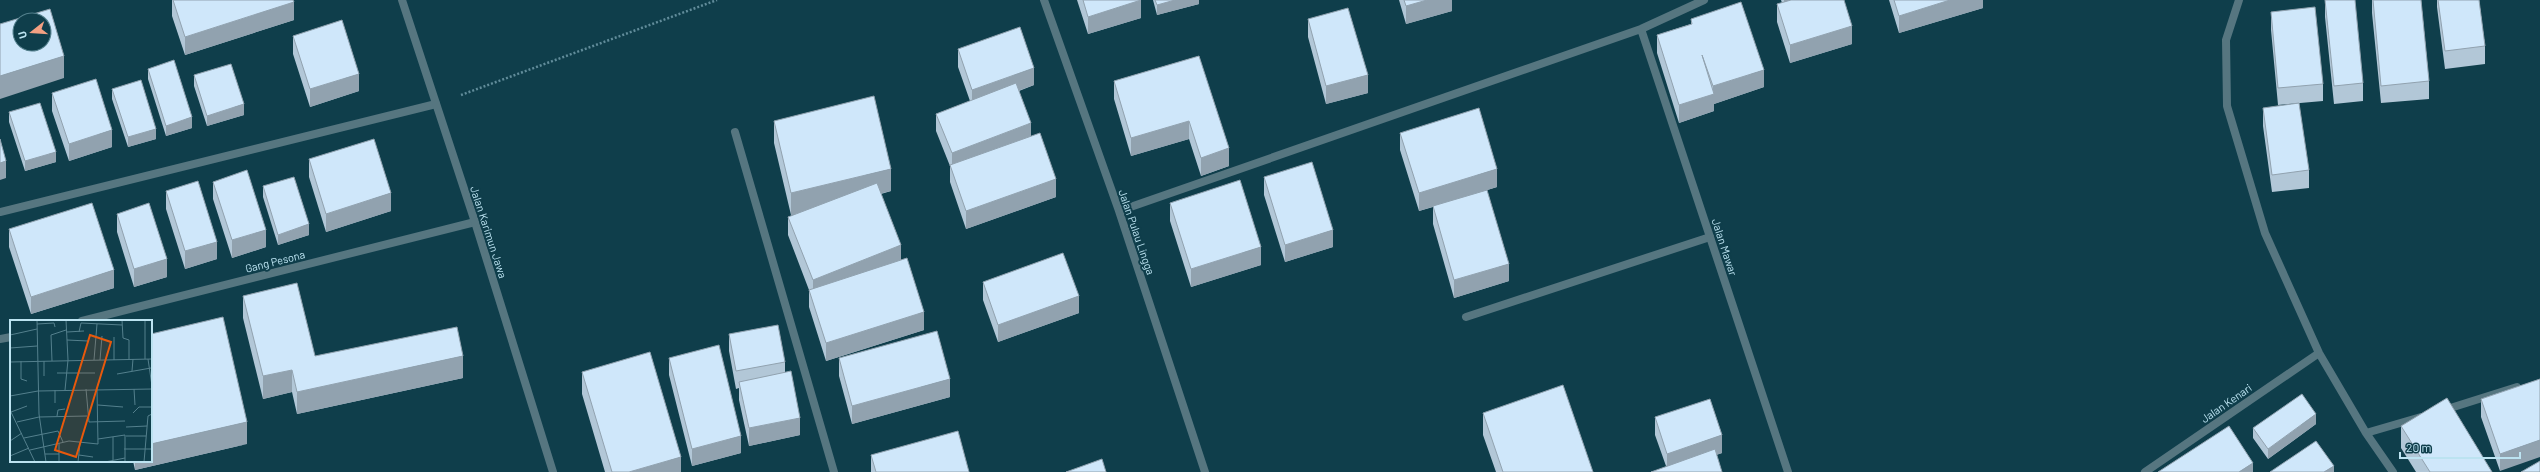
<svg xmlns="http://www.w3.org/2000/svg" width="2540" height="472" font-family="Barlow,sans-serif">
<style>
.lines{fill:none;stroke-linecap:round;stroke-linejoin:round}
.path{stroke:#618c9a;stroke-width:2.5;stroke-dasharray:2 2;stroke-linecap:butt}
.service{stroke:#567680;stroke-width:8}
.minor{stroke:#567680;stroke-width:8}
.tertiary{stroke:#567680;stroke-width:8}
.wall{fill:#b2c7d7}
.shaded-wall{fill:#91a2af}
.building{fill:#cfe7fa;stroke:#91a2af;fill-rule:evenodd}
.labels{text-anchor:middle;dominant-baseline:central;stroke-width:4;stroke-linejoin:round;paint-order:stroke}
.street-label{font-size:11px;fill:#bce3f1;stroke:#0f3e4b}
.inset-road{fill:none;stroke:#54808d;stroke-width:1}
.view{fill:#e8590c;fill-opacity:0.15;stroke:#e8590c;stroke-width:2}
.inset-edge{fill:none;stroke:#bce3f1;stroke-width:2}
</style>
<rect width="100%" height="100%" fill="#0f3e4b"/>
<g class="lines">
<path class="path" d="M461,95L717,0"/>
<path class="service" d="M1466,317L1710,237"/>
<path class="minor" d="M1044,0L1119,211L1205,472
M2239,0L2226,40L2227,106L2265,233L2319,353L2366,433L2393,472
M1641,29L1788,472
M735,132L834,472
M1119,211L1641,29L1704,0
M0,212L436,104
M82,321L475,222
M0,339L11,337
M2444,410L2517,387
M2366,433L2421,417
M2145,472L2319,353"/>
<path class="tertiary" d="M402,0L475,222L553,472"/>
</g>
<path class="wall" d="M172,0H293L294,20L185,55L172,16Z
M1077,0H1141V18L1088,34Z
M1153,0H1199V4L1157,15Z
M1399,0H1452V11L1406,24Z
M1781,0H1844L1852,44L1790,63L1777,22V4L1782,3Z
M1889,0H1983V8L1899,33Z
M2325,0L2363,83V101L2334,104L2325,17Z
M2372,0H2421L2429,81V99L2381,103L2372,13Z
M2437,0H2479L2485,46V64L2445,69L2437,7Z
M2271,12L2323,84V101L2278,105L2271,30Z
M1308,19L1368,93L1326,104L1308,37Z
M1691,19L1764,87L1714,104V111L1679,123L1657,53V35L1691,24Z
M293,36L359,91L310,107L293,54Z
M958,49L1034,85L1019,91L1031,136L1056,197L966,229L950,182V166L936,131V114L970,101L958,67Z
M1199,56L1229,166L1201,176L1189,139L1131,156L1114,99V81Z
M148,69L192,128L166,136L148,79Z
M194,75L244,115L207,126L194,86Z
M112,89L156,139L128,147L112,99Z
M52,93L112,147L69,161L52,111Z
M2263,108L2309,170V188L2272,192L2263,126Z
M9,112L56,162L25,171L9,122Z
M774,121L891,191L881,194L901,260L924,330L826,361L809,307V290L788,235V217L797,214L791,215L774,143Z
M1400,133L1497,187L1455,200L1509,281L1454,298L1433,224V207L1419,211L1400,150Z
M309,159L391,211L326,232L309,177Z
M1264,177L1333,247L1285,262L1264,195Z
M213,182L266,247L232,258L213,199Z
M263,186L309,235L278,245L263,197Z
M166,191L217,259L185,269L166,209Z
M1170,203L1261,265L1191,287L1170,221Z
M117,214L167,277L134,287L117,232Z
M9,229L114,288L31,314L9,247Z
M983,282L1079,313L998,342L983,300Z
M243,296L315,356L463,378L297,414L292,392L263,399L243,318Z
M729,334L785,362V372L800,435L749,446L739,400V388L736,389L729,351Z
M669,358L741,453L692,466L669,375Z
M839,358L950,397L852,424L839,376Z
M582,372L681,472H605L582,394Z
M2540,379L2500,471L2481,417V399Z
M1483,413L1593,472H1496L1483,435Z
M1655,417L1722,453L1716,455L1666,466L1655,435Z
M2316,424L2268,459L2253,438V428Z
M2401,426L2492,472H2416L2401,448Z
M247,444L135,470L133,461H151Z
M871,455L969,472H871Z"/>
<path class="shaded-wall" d="M1141,0V18L1088,34V17Z
M1175,0H1199V4L1157,15V5Z
M1427,0H1452V11L1406,24V6Z
M1784,0H1811L1784,9Z
M1950,0H1983V8L1899,33V16Z
M294,2V20L185,55V37Z
M1852,26V44L1790,63V45Z
M64,56V78L0,99V76Z
M1034,68V85L972,107V90Z
M1764,70V87L1714,104V111L1679,123V105L1713,94V86Z
M359,74V91L310,107V89Z
M1368,75V93L1326,104V86Z
M244,104V115L207,126V116Z
M192,117V128L166,136V126Z
M1189,121V139L1131,156V138Z
M1031,123V141L952,171V153Z
M156,129V139L128,147V137Z
M112,130V147L69,161V144Z
M1229,148V166L1201,176V158Z
M56,152V162L25,171V161Z
M6,161V178L0,180V163Z
M891,169V191L791,215V193Z
M1497,169V187L1419,211V193Z
M1056,179V197L966,229V211Z
M391,193V211L326,232V214Z
M309,224V235L278,245V235Z
M266,230V247L232,258V240Z
M1333,230V247L1285,262V245Z
M217,242V259L185,269V251Z
M901,245V262L813,298V280Z
M1261,247V265L1191,287V269Z
M167,259V277L134,287V269Z
M1509,264V281L1454,298V280Z
M114,270V288L31,314V297Z
M1079,296V313L998,342V325Z
M924,312V330L826,361V343Z
M463,356V378L297,414V392Z
M292,370V392L263,399V376Z
M950,379V397L852,424V406Z
M2316,414V424L2268,459V449Z
M800,418V435L749,446V428Z
M247,422V444L135,470V461H151V444Z
M1722,435V453L1667,472V454Z
M741,436V453L692,466V449Z
M2540,440V457L2500,471V454Z
M681,457V472H629Z
M2253,463V472H2239Z
M2334,466V472H2324Z"/>
<path class="building" d="M173,0H293L294,2L185,37Z
M1083,0H1141L1088,17Z
M1155,0H1175L1157,5Z
M1404,0H1427L1406,6Z
M1791,0H1844L1852,26L1790,45L1777,4Z
M1894,0H1950L1899,16Z
M2325,0H2355L2363,83L2334,86Z
M2373,0H2421L2429,81L2381,86Z
M2438,0H2479L2485,46L2445,51Z
M1741,2L1764,70L1713,86L1702,55L1714,94L1679,105L1657,35L1692,24L1691,19Z
M2315,7L2323,84L2278,88L2271,12Z
M1348,8L1368,75L1326,86L1308,19Z
M50,9L64,56L0,76V24ZM20,20H44V44H20Z
M342,20L359,74L310,89L293,36Z
M1020,27L1034,68L972,90L958,49Z
M1199,56L1229,148L1201,158L1189,121L1131,138L1114,81Z
M174,60L192,117L166,126L148,69Z
M231,64L244,104L207,116L194,75Z
M96,79L112,130L69,144L52,93Z
M141,80L156,129L128,137L112,89Z
M1016,83L1031,123L952,153L936,114Z
M874,96L891,169L791,193L774,121Z
M40,103L56,152L25,161L9,112Z
M2299,103L2309,170L2272,175L2263,108Z
M1479,108L1497,169L1419,193L1400,133Z
M1040,133L1056,179L966,211L950,165Z
M0,139L6,161L0,163Z
M374,139L391,193L326,214L309,159Z
M1312,162L1333,230L1285,245L1264,177Z
M247,170L266,230L232,240L213,182Z
M294,177L309,224L278,235L263,186Z
M1240,180L1261,247L1191,269L1170,203Z
M198,181L217,242L185,251L166,191Z
M877,183L901,245L813,280L788,217Z
M1487,190L1509,264L1454,280L1433,206Z
M92,203L114,270L31,297L9,229Z
M149,203L167,259L134,269L117,214Z
M1063,253L1079,296L998,325L983,282Z
M907,258L924,312L826,343L809,290Z
M297,283L315,356L457,327L463,356L297,392L292,370L263,376L243,296Z
M223,317L247,422L151,444V334Z
M778,325L785,362L736,371L729,334Z
M937,331L950,379L852,406L839,358Z
M719,345L741,436L692,449L669,358Z
M650,352L681,457L629,472H612L582,372Z
M791,371L800,418L749,428L739,382Z
M2540,379V440L2500,454L2481,399Z
M1563,385L1593,472H1503L1483,413Z
M2302,394L2316,414L2268,449L2253,428Z
M2447,398L2492,472H2430L2401,426Z
M1710,399L1722,435L1667,454L1655,417Z
M2229,426L2253,463L2239,472H2158Z
M958,431L969,472H876L871,455Z
M2316,441L2334,466L2324,472H2270Z
M1715,449L1722,472H1651Z
M1102,459L1106,472H1066Z
M2540,461V472H2521Z"/>
<g class="labels">
<g class="street-label">
<text transform="translate(489 232) rotate(72)">Jalan Karimun Jawa</text>
<text transform="translate(1137 232) rotate(71)">Jalan Pulau Lingga</text>
<text transform="translate(1725 247) rotate(72)">Jalan Mawar</text>
<text transform="translate(275 261) rotate(-14)">Gang Pesona</text>
<text transform="translate(2226 403) rotate(-35)">Jalan Kenari</text>
</g>
</g>
<g transform="translate(10 320)">
<rect width="142" height="142" fill="#0f3e4b"/>
<path class="inset-road" d="M27,0L29,94L36,142M112,0L113,18L119,20V39M135,0V39M27,4L44,3L45,7M57,12L74,11M69,12L71,3L112,5M0,15L27,9M57,20L78,21M0,28L27,26M138,39L142,66M84,40L87,4M90,40L92,16M104,40V17M11,41V59L17,61M42,41L41,15L56,10M0,42L142,39M122,51L123,39M47,53H85M107,54L141,48M34,56V41M76,69L79,102L115,101M124,69L125,85M55,70L58,40L56,0M0,76L28,71L142,69M45,83V70M88,85L113,87M0,90L25,142M1,92L17,86M123,93L129,87H142M47,96L48,90L55,89M7,102L29,97L77,96M116,107L137,106M116,116H136M103,117V140M14,118L48,111L53,122M88,119L115,115V142M0,121L12,113M49,123V142M114,129H142M20,130L59,121L88,124L87,69M35,134H49M69,135L83,137M0,136L19,128M68,142L70,123M95,142L115,138M134,142L138,96L142,94"/>
<path class="view" d="M80,15L101,22L66,137L45,130Z"/>
<rect width="142" height="142" class="inset-edge"/>
</g>
<g transform="translate(32 32) rotate(253)"><circle r="19" fill="#0f3e4b" stroke="#54808d"/>
<path d="M0-3L7 15L0 10L-7 15Z" fill="#f3a082"/>
<text y="-6" font-size="11" font-weight="bold" text-anchor="middle" fill="#bce3f1">U</text>
</g>
<path d="M2400 452v6h120v-6" fill="none" stroke="#bce3f1" stroke-width="2"/>
<text x="2406" y="452" font-size="12" fill="#bce3f1" stroke="#0f3e4b" stroke-width="3" paint-order="stroke">20 m</text>
</svg>
